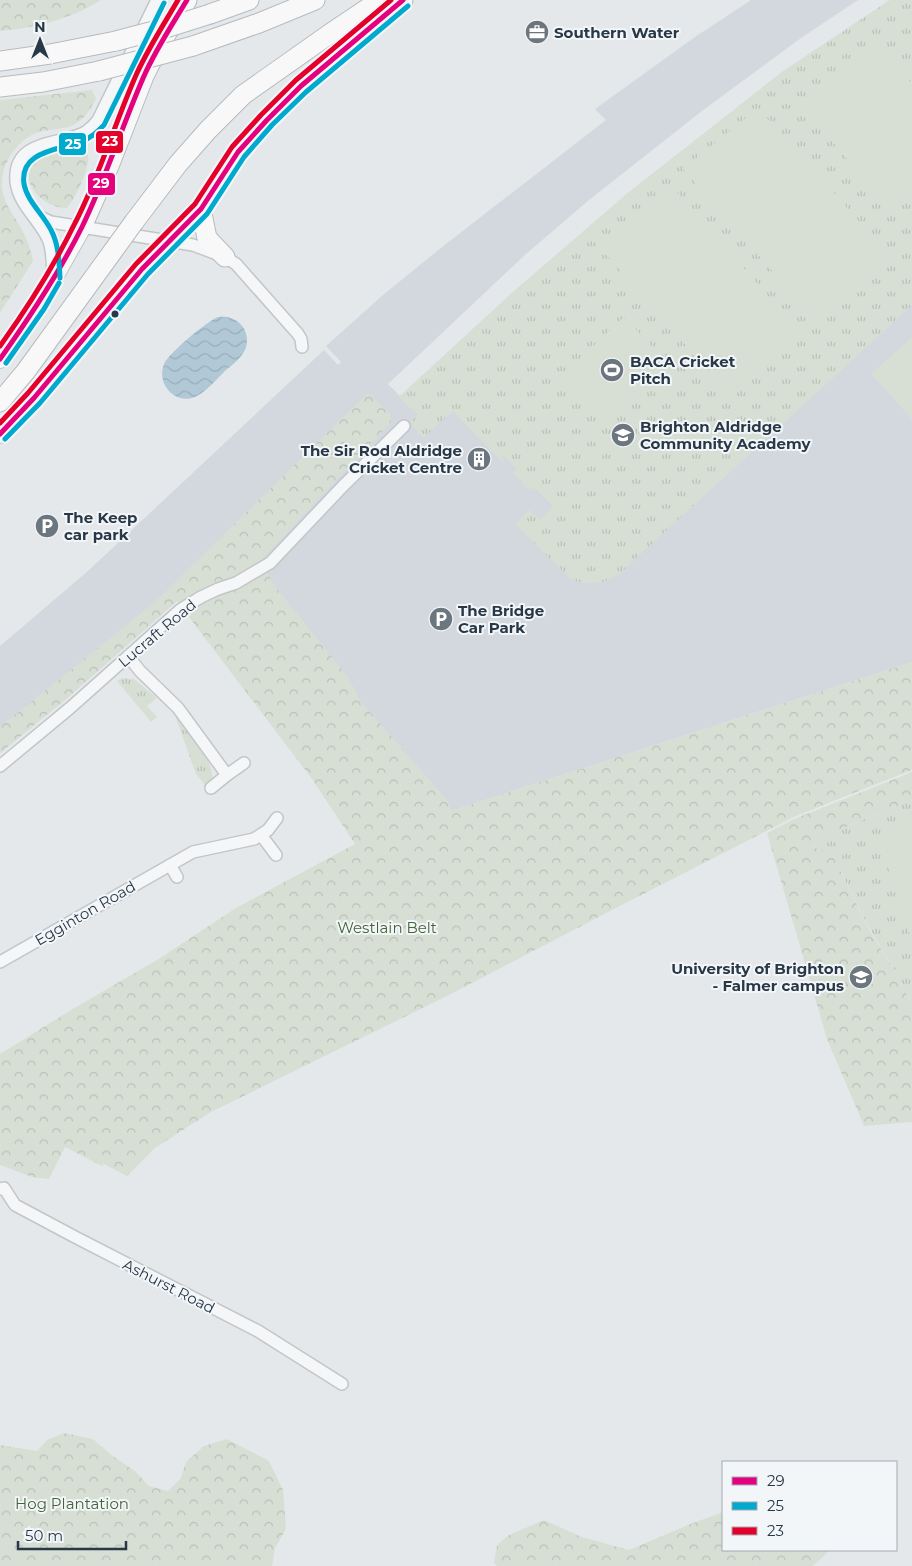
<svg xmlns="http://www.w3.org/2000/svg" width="912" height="1566" font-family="Montserrat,sans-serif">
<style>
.built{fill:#d2d8dd}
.grass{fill:url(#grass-tufts)}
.forest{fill:url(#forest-crowns)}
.garden{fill:#d7dfd5}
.water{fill:url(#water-waves)}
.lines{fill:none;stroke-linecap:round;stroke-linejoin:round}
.minor-casing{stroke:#c3c6c8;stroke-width:14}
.primary-casing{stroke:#c1c5c8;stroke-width:20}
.trunk-casing{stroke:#b7bbbf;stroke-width:21}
.minor{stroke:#f4f6f7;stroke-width:11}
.primary{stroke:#f8f8f8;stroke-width:18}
.trunk{stroke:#f8f8f8;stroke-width:19}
.trunk-bridge-casing{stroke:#b7bbbf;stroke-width:21;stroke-linecap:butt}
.trunk-bridge{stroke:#f8f8f8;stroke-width:19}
.bus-1-casing{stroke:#f3f6f9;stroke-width:9}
.bus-2-casing{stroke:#f3f6f9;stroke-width:9}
.bus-3-casing{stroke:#f3f6f9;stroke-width:9}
.bus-1{stroke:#e5007d;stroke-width:5}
.bus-2{stroke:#00a9ce;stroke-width:5}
.bus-3{stroke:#e4002b;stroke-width:5}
.bus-dot{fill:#293846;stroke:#f3f6f9;stroke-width:2}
.labels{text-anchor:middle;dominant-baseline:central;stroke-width:4;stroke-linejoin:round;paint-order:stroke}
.poi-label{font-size:15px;font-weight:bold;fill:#293846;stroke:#f3f6f9;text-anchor:start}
.street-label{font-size:15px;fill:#293846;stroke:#f3f6f9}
.park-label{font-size:15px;fill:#446434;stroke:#f3f6f9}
.line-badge{stroke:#f3f6f9;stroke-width:2}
.badge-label{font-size:14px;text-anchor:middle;font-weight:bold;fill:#fff}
</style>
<defs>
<pattern id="grass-tufts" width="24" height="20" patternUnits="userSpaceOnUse" patternTransform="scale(1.25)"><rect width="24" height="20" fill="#d7dfd5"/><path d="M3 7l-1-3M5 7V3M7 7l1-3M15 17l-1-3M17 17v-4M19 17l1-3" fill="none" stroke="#b9c0b8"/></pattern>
<pattern id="forest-crowns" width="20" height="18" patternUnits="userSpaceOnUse" patternTransform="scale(1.25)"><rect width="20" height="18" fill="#d7dfd5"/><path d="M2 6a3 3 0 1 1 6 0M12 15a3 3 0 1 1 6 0" fill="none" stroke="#b9c0b8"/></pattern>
<pattern id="water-waves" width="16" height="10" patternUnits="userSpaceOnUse" patternTransform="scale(1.25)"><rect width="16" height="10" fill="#b1c9d7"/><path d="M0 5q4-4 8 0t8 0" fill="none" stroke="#98adba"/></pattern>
</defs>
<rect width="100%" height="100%" fill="#e5e8ea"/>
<path class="built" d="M751,0H858L801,38L702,111L589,200L526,254L388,384L400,396L513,292L628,193L782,72L890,0H912V662L451,811L310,776L177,601L66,699L0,753V646L88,571L324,350L338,365L341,362L326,346L383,295L442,247L606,120L595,109L695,37Z"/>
<path class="grass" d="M890,0H912V305L620,573C605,584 589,587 571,579L515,524L530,510L540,520L553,506L535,488L528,489L513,473L517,469L502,454L500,456L504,460L502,462L453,411L423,438L410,423L418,415L399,397L513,292L628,193L782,72Z
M122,678L134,679L157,698L147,706L157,717L151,722L117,681Z
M178,717C189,732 214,759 212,779L205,785L196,774L176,718Z
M912,800V1006L897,974L868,926L832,854L810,846L850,825Z"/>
<path class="forest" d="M0,0H101C71,19 35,28 0,31Z
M92,90L96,99C91,108 86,117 77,123C64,131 50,128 36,133C16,141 0,166 2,188C4,206 16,217 23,232C28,241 31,251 33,261L0,313V100Z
M77,147C81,149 85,149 87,153C93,164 75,199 67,208C46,209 17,184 34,162C43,150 64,148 77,147Z
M368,393L390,414L391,422L262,559L267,573L277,589L348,677L361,702L447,800L451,811L912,662V770L796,816L614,909L445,997L211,1112L155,1148L127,1176L104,1164L102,1166L65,1147L49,1179L32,1177L0,1165V1054L71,1010L157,960L236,908L355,844L310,776L177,601L66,699L0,753V727L156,601Z
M912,772V800L850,825L810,846L832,854L870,931L897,974L912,1006V1122L864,1126L827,1039L767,833L794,819Z
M64,1433L93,1439L110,1454L135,1471L149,1486L168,1491L181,1478L186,1462L204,1446L227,1439L269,1461L283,1490L286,1529L275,1548L272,1566H0V1445L37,1451L47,1440Z
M723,1512V1550H830L813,1566H497L494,1563L497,1545L509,1535L544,1520L582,1537L629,1550L688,1525Z"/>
<path class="garden" d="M878,43L912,84V193L891,211L801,104Z
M758,108L889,255L816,321L683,169Z
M674,189L796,328L728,393L601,249Z
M624,317L666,361L600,422L559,378Z
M912,337V419L871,374Z
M912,826V941L878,837Z"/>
<path class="water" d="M218,317C232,315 246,323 247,339C248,354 234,363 224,372C215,381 206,392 195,397C175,405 156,384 164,364C168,354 207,321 218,317Z"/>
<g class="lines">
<g class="minor-casing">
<path id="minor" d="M33,214L51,222L193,245L225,257L236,264L298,334L301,339L302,347
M53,277C52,265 53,250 48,239C39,219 19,205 16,182C12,137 64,146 87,131C91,128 95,124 98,120L157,0
M128,656L140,671L178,708L227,775L244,763
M0,766L70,708L180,610L201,597L218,589L236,583L270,563L343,486L404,426
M211,788L227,775
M261,835L276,855
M170,865L177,877
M0,962L193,852L254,839L268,830L277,818
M0,1189L4,1188L15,1205L75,1237L258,1331L342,1384"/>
</g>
<g class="primary-casing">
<path id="primary" d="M0,359L38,305L82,227
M0,434C59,371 109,302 169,241"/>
</g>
<g class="trunk-casing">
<path id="trunk" d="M210,14L249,0
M193,46L259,23L315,0
M0,61L50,54L116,41
M0,87L43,82L99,71
M201,209L207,238L225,257
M134,222L178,164L208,130L243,95L328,35L380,0
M82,227L109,166L144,76L159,46L187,0
M169,241L201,209L238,152L267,120L301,86L403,0
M0,402L26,371L113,251"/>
</g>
<use href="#minor" class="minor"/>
<use href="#primary" class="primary"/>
<use href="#trunk" class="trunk"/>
<g class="trunk-bridge-casing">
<path id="trunk-bridge" d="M116,41L169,27L210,14
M99,71L193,46
M113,251L134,222"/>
</g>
<use href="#trunk-bridge" class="trunk-bridge"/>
<g class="bus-1-casing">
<path id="bus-1" d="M0,359C30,317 59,273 82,227C106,178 122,126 144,76C156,49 172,25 187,0
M0,434L34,398L142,269L201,209L238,152L267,120L301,86L403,0"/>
</g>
<g class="bus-2-casing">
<path id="bus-2" d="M60,278C59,262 59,245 51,230C43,214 27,201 24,184C19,150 61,150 82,141C91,138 97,132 104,125L164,3
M6,363L44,309L59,283
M5,439L40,403L148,274L207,214L244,157L272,125L306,92L408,6"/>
</g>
<g class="bus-3-casing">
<path id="bus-3" d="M0,346C28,307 54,266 75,223C100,175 115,122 137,73C149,47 164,24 178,0
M0,423L28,393L136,264L195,204L232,147L261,115L296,80L391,0"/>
</g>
<use href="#bus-1" class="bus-1"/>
<use href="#bus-2" class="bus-2"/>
<use href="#bus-3" class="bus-3"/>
</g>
<defs>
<g id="office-disc" transform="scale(1.25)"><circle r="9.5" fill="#6b767f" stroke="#f3f6f9"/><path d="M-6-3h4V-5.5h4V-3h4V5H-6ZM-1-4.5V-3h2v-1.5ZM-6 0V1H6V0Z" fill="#fff"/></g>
<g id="stadium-disc" transform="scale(1.25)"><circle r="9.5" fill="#6b767f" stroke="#f3f6f9"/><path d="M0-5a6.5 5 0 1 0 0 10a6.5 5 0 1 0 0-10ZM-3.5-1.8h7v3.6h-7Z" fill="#fff"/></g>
<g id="school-disc" transform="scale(1.25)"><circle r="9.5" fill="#6b767f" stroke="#f3f6f9"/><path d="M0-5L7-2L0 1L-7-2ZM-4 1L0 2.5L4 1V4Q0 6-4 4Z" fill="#fff"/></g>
<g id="building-disc" transform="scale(1.25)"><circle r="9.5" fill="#6b767f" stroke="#f3f6f9"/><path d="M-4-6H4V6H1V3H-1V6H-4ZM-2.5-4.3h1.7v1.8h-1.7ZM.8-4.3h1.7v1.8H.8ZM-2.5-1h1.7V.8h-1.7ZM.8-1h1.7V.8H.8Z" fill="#fff"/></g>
<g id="parking-disc" transform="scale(1.25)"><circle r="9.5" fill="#6b767f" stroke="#f3f6f9"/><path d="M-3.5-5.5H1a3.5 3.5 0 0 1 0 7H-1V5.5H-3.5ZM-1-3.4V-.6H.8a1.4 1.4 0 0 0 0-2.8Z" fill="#fff"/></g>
<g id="university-disc" transform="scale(1.25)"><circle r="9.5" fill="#6b767f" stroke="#f3f6f9"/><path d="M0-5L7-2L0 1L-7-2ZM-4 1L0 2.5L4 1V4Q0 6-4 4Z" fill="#fff"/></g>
</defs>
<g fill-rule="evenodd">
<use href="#office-disc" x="537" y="32"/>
<use href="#stadium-disc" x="612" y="370"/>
<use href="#school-disc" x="623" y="435"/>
<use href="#building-disc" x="479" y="459"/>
<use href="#parking-disc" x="47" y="526"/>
<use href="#parking-disc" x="441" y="619"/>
<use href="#university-disc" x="861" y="977"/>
</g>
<circle class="bus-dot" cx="115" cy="314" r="4.5"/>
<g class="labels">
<g class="poi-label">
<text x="554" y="32">Southern Water</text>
<text x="630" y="361">BACA Cricket<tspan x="630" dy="17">Pitch</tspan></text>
<text x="640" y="426">Brighton Aldridge<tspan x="640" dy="17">Community Academy</tspan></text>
<text x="462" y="450" text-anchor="end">The Sir Rod Aldridge<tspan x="462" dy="17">Cricket Centre</tspan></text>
<text x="64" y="517">The Keep<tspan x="64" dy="17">car park</tspan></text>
<text x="458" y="610">The Bridge<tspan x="458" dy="17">Car Park</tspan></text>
<text x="844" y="968" text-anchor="end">University of Brighton<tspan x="844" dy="17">- Falmer campus</tspan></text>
</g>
<g class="street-label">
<text transform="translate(157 633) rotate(-40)">Lucraft Road</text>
<text transform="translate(85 913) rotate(-30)">Egginton Road</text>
<text transform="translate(169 1286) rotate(27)">Ashurst Road</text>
</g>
<g class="park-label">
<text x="387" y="927">Westlain Belt</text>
<text x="72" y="1503">Hog Plantation</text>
</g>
</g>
<g class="line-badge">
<rect x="95" y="130" width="29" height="24" rx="5" fill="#e4002b"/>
<rect x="58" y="132" width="29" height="24" rx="5" fill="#00a9ce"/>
<rect x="87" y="172" width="29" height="24" rx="5" fill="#e5007d"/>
</g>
<g class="badge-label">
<text x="110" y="146">23</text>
<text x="73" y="149">25</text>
<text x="101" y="188">29</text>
</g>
<rect x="722" y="1461" width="175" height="90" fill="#f3f6f9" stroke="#a2aab1"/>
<rect x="732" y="1477" width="25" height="8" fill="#e5007d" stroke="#a2aab1"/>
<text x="767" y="1486" font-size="15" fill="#293846">29</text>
<rect x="732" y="1502" width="25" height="8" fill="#00a9ce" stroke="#a2aab1"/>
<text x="767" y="1511" font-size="15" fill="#293846">25</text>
<rect x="732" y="1527" width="25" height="8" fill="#e4002b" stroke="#a2aab1"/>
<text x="767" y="1536" font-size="15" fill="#293846">23</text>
<g transform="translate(40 40)" stroke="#f3f6f9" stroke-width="4" paint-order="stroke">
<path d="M0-4L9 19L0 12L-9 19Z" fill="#293846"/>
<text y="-8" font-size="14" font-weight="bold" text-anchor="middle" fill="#293846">N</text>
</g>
<path d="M18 1541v8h108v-8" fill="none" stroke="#293846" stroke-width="2.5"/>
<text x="25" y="1541" font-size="15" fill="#293846" stroke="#f3f6f9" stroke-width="4" paint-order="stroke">50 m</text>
</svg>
